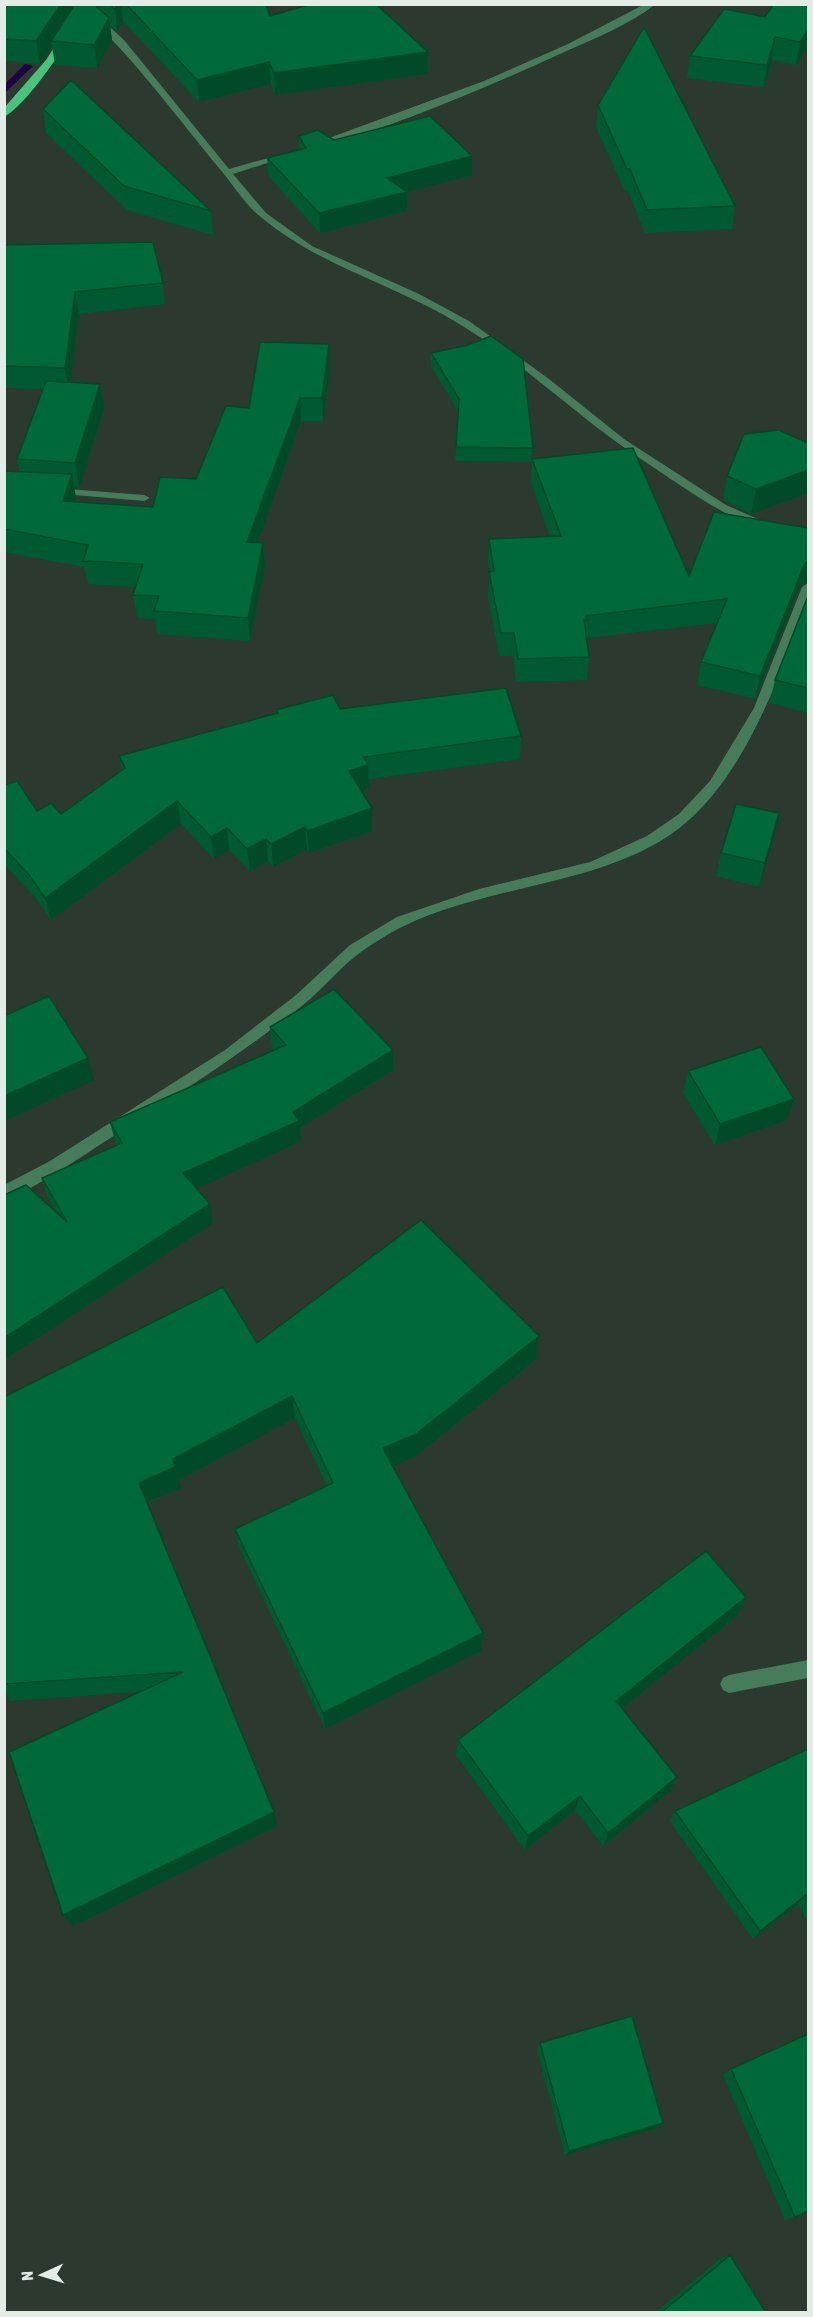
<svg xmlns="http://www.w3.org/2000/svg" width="813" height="2317" font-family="'Asap Condensed',sans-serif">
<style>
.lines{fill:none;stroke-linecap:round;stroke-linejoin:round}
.stream{fill:#200145;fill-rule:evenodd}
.minor{fill:#477c5a;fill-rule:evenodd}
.major{fill:#49c27c;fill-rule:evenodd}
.wall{fill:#005a31}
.shaded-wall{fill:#004a28}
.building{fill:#006939;stroke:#004a28;stroke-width:1.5}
</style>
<rect width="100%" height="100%" fill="#2b392f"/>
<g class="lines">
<path class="stream" d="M25,64L33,66L4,94V85Z"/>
<path class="minor" d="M645,4H656C629,25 593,39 562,53C483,89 400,125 315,148L310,145L484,81L568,44Z
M92,16H98L124,40L229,169L289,152V156L233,174L266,213L312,246L419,294L469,321L549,379L624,439L726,505L769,524V528C747,533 671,479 650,465C584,423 528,366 461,325C397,285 321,267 262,218C245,205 231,182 219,168C179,120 137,62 92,20Z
M55,488L144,495L150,498L144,501L51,493V489Z
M808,583V601C780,674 749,766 689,820C615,886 494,882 406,925C391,932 375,942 361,952C340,967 323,989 303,1005C241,1055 175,1096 109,1139C77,1159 40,1187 4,1199V1185L50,1161L225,1050L296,995L350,945L397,917L479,889L590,862L647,836L679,814L710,781L754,708L802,587Z
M808,1660V1678L729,1693L723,1690L720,1684L723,1678L729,1675Z"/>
<path class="major" d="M82,4H90C75,32 30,103 4,117V108L46,60Z"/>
</g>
<path class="wall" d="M4,4H266L270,16L428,52L427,74L275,95L271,84L199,102L123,21L117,31L110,24L112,41L97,68L55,65L52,46L40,64L4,61Z
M808,4V46L796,65L772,60L764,87L687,78L690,56L765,17Z
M598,105L735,206L732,229L645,233L628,191L625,192L596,127Z
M43,109L211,211L213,235L127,210L46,133Z
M299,136L334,140L472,175L407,192V211L320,233L269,177L267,158L299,149Z
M4,245L163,283L165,304L79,314L70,382L100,384L104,408L79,488L74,487L76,498L75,501L153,507L196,479L249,408L330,368L323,422L301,421L257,543H263L265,566L250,641L157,634L155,619L137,618L133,595L136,587L88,584L84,567L4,552V471L20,472L17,459L43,389L4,388Z
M431,353L533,448L532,462L455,461L458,411L431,366Z
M808,443L751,514L723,500L727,476Z
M532,459L689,576L808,528V583V581L800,586L755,699L697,685L701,662L717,623L587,638L589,657L587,680L516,682L513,656H499L488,595L490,572L488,562L489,539L550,537L531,483Z
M808,596V713L770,703L775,680Z
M340,709L521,736L520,759L369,779V788L361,790L372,808V831L309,853L307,849L273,867L268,861L250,871L229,850L214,859L181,824L51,920L36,898L4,864V785L37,811L61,814L122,770L119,756L276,714V710Z
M779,813L759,887L716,876L721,853Z
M270,1027L393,1070L300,1128L301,1141L196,1188L210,1204L213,1223L4,1360V1195L57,1212L48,1198L42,1178L117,1145L115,1141L110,1122L274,1050L272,1048Z
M688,1071L787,1120L715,1145L683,1093Z
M539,1336L536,1359L416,1456L393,1466L483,1633L481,1651L325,1729L240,1549L235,1529L327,1486L295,1418L179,1480L181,1488L147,1503L274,1812L277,1826L73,1926L138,1692L11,1701L4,1691V1397L257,1343Z
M746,1597L738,1615L622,1708L677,1777L670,1791L603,1846L575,1810L525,1850L456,1755L458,1740Z
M808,1749V1917L806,1919L798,1904L753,1939L670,1821L675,1811Z
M540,2043L663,2123L657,2128L565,2155L537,2050Z
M731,2069L795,2217L785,2220L723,2075Z
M730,2255L766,2313H655L722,2257Z"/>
<path class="shaded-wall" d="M61,4H79L51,41L52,46L40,64L36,41Z
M117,4H121L123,21L117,31L115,9Z
M109,18L112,41L97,68L94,45Z
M808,30V46L796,65L800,42Z
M775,37L772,60L764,87L767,65Z
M428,52L427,74L275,95L274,73Z
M269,62L271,84L199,102L197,80Z
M472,156V175L407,192V211L320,233L319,213L387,178Z
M75,292L79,314L69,390L65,368Z
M329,344L330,368L323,422L322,398Z
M100,384L104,408L79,488L75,463Z
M300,398L301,421L249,566L247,542Z
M808,470V493L751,514L756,489Z
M72,474L76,498L68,524L63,501Z
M263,543L265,566L250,641L248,618Z
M808,561V581L800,586L755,699L760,676L805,563Z
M368,765L369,788L349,793V771Z
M177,801L181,824L51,920L45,898Z
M372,808V831L309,853L307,831Z
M779,813L774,837L759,887L765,863Z
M305,827L307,849L273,867L271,844Z
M227,828L229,850L214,859L211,837Z
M266,839L268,861L250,871L247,849Z
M393,1050V1070L300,1128L301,1141L187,1193L183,1173L293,1112Z
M88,1058L94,1080L4,1121V1096Z
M794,1099L787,1120L715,1145L720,1124Z
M210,1204L213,1223L4,1360V1338Z
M539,1336L536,1359L416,1456L384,1470L383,1448Z
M292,1396L295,1418L179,1480L181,1488L145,1503L139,1483L173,1459Z
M746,1597L738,1615L611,1717L616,1701Z
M483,1633L481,1651L325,1729L323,1713Z
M677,1777L670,1791L603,1846L608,1833Z
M580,1796L575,1810L525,1850L528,1836Z
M274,1812L277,1826L73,1926L63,1915Z
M806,1895L798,1904L753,1939L760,1931Z
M663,2123L657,2128L565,2155L569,2151Z"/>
<path class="building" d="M4,4H61L36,41L4,39Z
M75,4H94L109,18L94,45L51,41Z
M109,4H117L115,9Z
M126,4H266L270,16L311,4H376L428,52L274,73L269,62L197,80Z
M774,4H808V30L800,42L775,37L767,65L690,56L724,9L765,17Z
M644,27L735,206L647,210L630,169H627L598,105Z
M71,80L211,211L124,186L43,109Z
M430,116L472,156L387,178L407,192L319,213L267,158L306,148L299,136L318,130L334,140Z
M153,242L163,283L75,292L65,368L4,366V245Z
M491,336L523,359L533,448L456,447L459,399L431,353L468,345Z
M260,342L329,344L322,398H300L247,542L263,543L248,618L154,611L159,596L133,595L143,564L83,561L88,545L4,529V471L72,474L63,501L153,507L160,477L196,479L226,406L249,408Z
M46,381L100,384L75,463L17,459Z
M779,430L808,443V470L756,489L727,476L744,434Z
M633,448L689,576L714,512L808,528V561L805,563L760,676L701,662L727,599L586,616L587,620H584L589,657L518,659L514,633H501L489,572L494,571L489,539L561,536L532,459Z
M808,596V688L775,680Z
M506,688L521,736L364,757L368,765L349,771L372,808L307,831L305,827L271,844L266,839L247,849L227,828L211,837L177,801L45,898L30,876L4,848V785L17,781L37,811L51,803L61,814L125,768L119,756L278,713L276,710L333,695L340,709Z
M736,804L779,813L765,863L721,853Z
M334,989L393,1050L293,1112L299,1121L183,1173L210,1204L4,1338V1195L26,1185L67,1222L42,1178L122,1143L110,1122L286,1045L270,1027Z
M49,996L88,1058L4,1096V1016Z
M761,1047L794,1099L720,1124L688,1071Z
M421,1220L539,1336L416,1434L383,1448L483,1633L323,1713L235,1529L333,1483L292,1396L173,1459L175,1467L139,1483L274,1812L63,1915L9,1752L183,1672L4,1684V1397L223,1287L257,1343Z
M706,1551L746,1597L616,1701L677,1777L608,1833L580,1796L528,1836L458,1740Z
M808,1749V1899L806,1895L760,1931L675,1811Z
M632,2016L663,2123L569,2151L540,2043Z
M808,2034V2211L795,2217L731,2069Z
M730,2255L766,2313H661Z"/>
<rect width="813" height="2317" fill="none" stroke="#e3ece5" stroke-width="12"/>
<g transform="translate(42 2275) rotate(266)" stroke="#2b392f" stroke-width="4.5" paint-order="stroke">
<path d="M0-4.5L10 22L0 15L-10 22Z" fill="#e3ece5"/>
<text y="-9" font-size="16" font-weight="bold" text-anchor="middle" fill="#e3ece5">N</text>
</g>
</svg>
